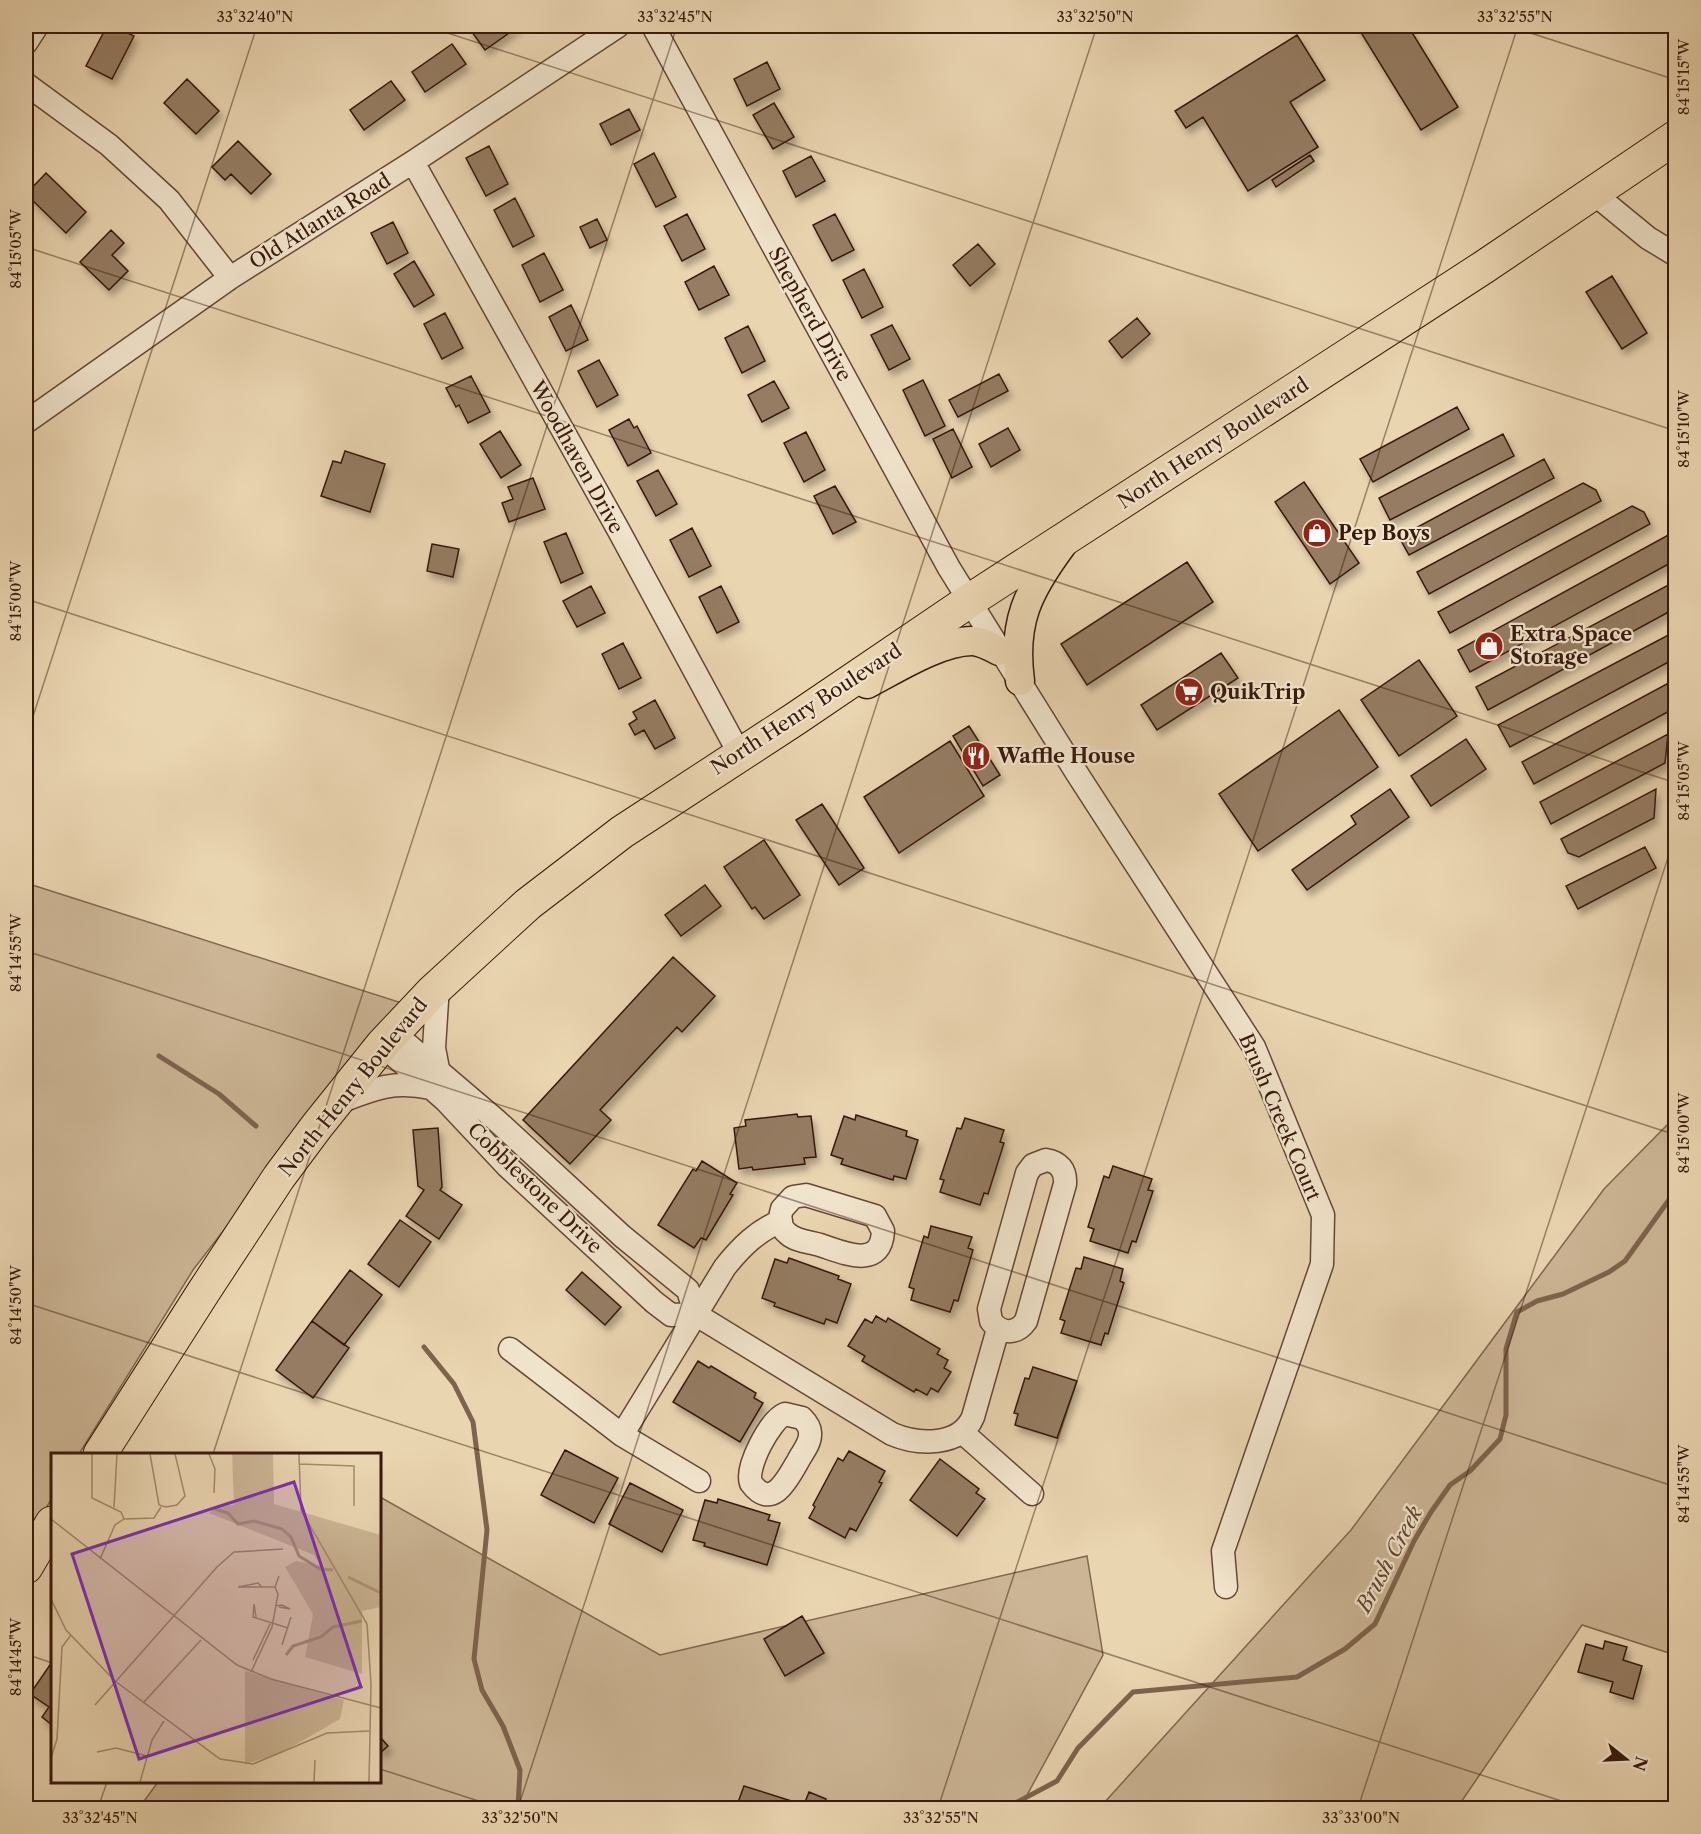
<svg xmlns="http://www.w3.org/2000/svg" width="1701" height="1834" font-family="'Libre Caslon Text',serif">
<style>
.green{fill:#ccb595;stroke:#826750;stroke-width:1.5}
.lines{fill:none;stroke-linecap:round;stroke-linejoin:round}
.stream{stroke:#7e634d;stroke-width:5}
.building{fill:#957b62;stroke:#38190c;stroke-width:1.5;filter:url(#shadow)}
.minor-casing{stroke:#644835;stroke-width:25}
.major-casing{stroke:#38190c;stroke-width:31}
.highway-casing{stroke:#38190c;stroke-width:35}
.minor{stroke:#f1e4cc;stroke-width:22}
.major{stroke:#ead5b1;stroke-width:28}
.highway{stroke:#ead5b1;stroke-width:33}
.ticks{fill:none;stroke:#38190c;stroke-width:1.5;stroke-opacity:0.45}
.labels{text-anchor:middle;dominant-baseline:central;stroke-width:4.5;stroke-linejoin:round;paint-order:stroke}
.street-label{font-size:20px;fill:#38190c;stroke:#f1e4cc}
.poi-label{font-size:20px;font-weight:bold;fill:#38190c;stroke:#f1e4cc;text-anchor:start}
.water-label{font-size:21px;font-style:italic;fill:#614432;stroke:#f1e4cc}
.inset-river{fill:none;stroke:#ad9579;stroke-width:3}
.inset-road{fill:none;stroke:#a38a6f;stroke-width:1.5}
.view{fill:#7b2cbf;fill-opacity:0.15;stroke:#7b2cbf;stroke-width:3}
.inset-edge{fill:none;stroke:#38190c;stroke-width:3}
.neatline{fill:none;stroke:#38190c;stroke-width:2}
.ticks-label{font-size:15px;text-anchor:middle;fill:#38190c}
</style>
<defs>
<filter id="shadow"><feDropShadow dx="3.5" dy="6" stdDeviation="3" flood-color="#0004"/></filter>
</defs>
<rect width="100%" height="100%" fill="#ead5b1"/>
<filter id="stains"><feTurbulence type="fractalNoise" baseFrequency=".00333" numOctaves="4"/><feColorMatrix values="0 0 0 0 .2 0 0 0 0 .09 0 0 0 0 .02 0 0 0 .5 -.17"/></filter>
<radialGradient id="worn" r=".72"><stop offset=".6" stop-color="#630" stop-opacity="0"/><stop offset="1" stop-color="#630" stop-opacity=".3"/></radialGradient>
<path class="green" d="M26,883L405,1004L378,1031L193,1270L79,1454H52V1498L26,1542Z
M1669,1123L1676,1136V1313L1672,1325L1676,1326L1675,1655L1582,1625L1457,1808H1092L1103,1804L1351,1530L1604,1189Z
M380,1497L660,1655L1087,1556L1103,1655L1020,1808H139L158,1782H380Z"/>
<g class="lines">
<path class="stream" d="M159,1056L219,1094L256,1126
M424,1347L454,1384L473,1422L487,1530L474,1659L482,1690L503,1726L520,1770L518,1808
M1006,1808L1057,1781L1078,1748L1133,1692L1297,1677L1345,1649L1375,1624L1414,1541L1431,1512L1450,1485L1470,1471L1500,1439L1506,1415V1349L1517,1312L1537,1301L1563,1294L1609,1272L1625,1261L1676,1190"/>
</g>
<path class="building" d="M107,26H114L134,36L112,79L86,66Z
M472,26H519L485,50L469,28Z
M1357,26H1408L1458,107L1421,130Z
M1297,35L1325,80L1290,102L1318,147L1248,191L1203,117L1186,128L1175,111Z
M452,44L466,64L425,92L412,72Z
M767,62L780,89L747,106L734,79Z
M187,79L219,111L196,134L164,103Z
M391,81L405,100L364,130L350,110Z
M774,103L794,137L773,149L753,115Z
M629,109L640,130L611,145L600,124Z
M238,141L271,174L251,194L231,174L225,180L212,167Z
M489,146L508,184L486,196L466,158Z
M654,153L676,197L656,207L634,164Z
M1310,155L1314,161L1276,187L1272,180Z
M811,156L825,181L796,197L783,171Z
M46,173L86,212L66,233L26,194Z
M515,198L534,236L513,247L494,210Z
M687,214L705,249L682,261L664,226Z
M835,214L854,250L832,261L813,225Z
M597,219L607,240L590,248L580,227Z
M393,222L408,253L387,264L371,233Z
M111,230L124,243L112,255L128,271L109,290L80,262Z
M978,244L995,264L970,286L953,265Z
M544,253L563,290L540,302L522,265Z
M414,261L434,295L414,307L394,274Z
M714,266L729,295L699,310L685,282Z
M864,269L883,307L862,318L843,280Z
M1612,276L1647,333L1622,349L1586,292Z
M571,305L588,340L566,351L549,317Z
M445,313L463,348L442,359L424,324Z
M1137,318L1150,334L1122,358L1109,341Z
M892,325L910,359L889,370L871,335Z
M748,326L765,361L742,373L725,338Z
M599,360L618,395L597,407L578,371Z
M999,374L1008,391L958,417L949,400Z
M471,376L490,412L468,423L459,405L456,407L446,388Z
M923,380L945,426L925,436L903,390Z
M774,381L789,408L762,422L748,395Z
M1457,407L1469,429L1373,482L1360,459Z
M629,419L634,428L637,426L651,453L628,466L609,430Z
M1008,428L1020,450L991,467L979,444Z
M953,429L972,467L952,478L933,439Z
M500,431L521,465L501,478L480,444Z
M806,432L825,470L804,482L784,443Z
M1503,434L1514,456L1390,520L1379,498Z
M345,451L385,464L370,512L321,496L333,461L341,463Z
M1544,459L1554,478L1409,555L1399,537Z
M658,470L677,504L656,516L637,481Z
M533,478L545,509L509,522L502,503L513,499L508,487Z
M1304,482L1359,563L1330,584L1275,502Z
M1583,483L1596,490L1601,501L1429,594L1417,572Z
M835,486L856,522L833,534L814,496Z
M1632,506L1644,512L1650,524L1450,633L1438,612Z
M692,528L711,566L689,577L670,540Z
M566,533L583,573L561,583L544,542Z
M1672,533L1676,540V560L1470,672L1458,650Z
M432,544L459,549L453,577L427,571Z
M1187,562L1213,602L1087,685L1061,644Z
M1676,581V608L1488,710L1476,687Z
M591,586L605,613L577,627L563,601Z
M721,586L739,622L717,633L699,597Z
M1676,631V658L1510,747L1498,725Z
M623,643L641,678L619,689L602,654Z
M1221,653L1238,678L1157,730L1141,705Z
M1419,660L1457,716L1399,756L1361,700Z
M1676,679L1675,708L1534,784L1522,762Z
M655,700L675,738L655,749L644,730L635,735L629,724L637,719L633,712Z
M1339,710L1378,767L1258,851L1219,794Z
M969,726L1000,775L983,786L953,736Z
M1668,734L1665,763L1551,824L1540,802Z
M1466,739L1486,769L1431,806L1411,776Z
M950,741L984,796L899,853L864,797Z
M1390,789L1409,817L1307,890L1292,870L1356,824L1351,816Z
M1656,789L1654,818L1579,857L1568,853L1561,839Z
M822,804L864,868L839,885L796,820Z
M764,840L800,895L764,919L755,907L752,909L724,867Z
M1645,847L1656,868L1578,909L1566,886Z
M705,885L721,906L681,936L665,915Z
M673,957L715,996L682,1032L677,1027L600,1110L611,1120L570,1164L523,1120Z
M797,1114L798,1117L811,1116L816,1157L804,1158L805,1164L753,1170L752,1167L739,1169L734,1128L746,1126L745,1120Z
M856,1115L907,1131L906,1136L918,1140L906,1179L894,1176L893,1180L841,1164L843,1159L831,1155L844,1116L855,1120Z
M965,1118L1004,1130L1000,1142L1004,1143L988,1194L984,1193L980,1205L940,1192L944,1180L940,1179L957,1128L961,1129Z
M438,1128L442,1187L440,1190L462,1205L439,1239L406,1216L424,1190L418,1186L413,1130Z
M702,1161L737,1183L730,1194L733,1195L706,1240L701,1238L694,1248L658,1225L693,1169L696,1171Z
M1113,1166L1152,1179L1148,1190L1153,1191L1136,1242L1132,1241L1128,1253L1090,1241L1094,1229L1088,1227L1104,1176L1109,1178Z
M400,1220L431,1242L399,1287L368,1264Z
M931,1226L972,1237L968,1248L973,1250L958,1301L954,1300L950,1312L911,1300L914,1289L909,1287L924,1236L928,1238Z
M1084,1257L1123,1269L1120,1281L1124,1283L1108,1334L1105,1333L1101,1345L1061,1333L1065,1321L1060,1319L1076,1268L1081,1269Z
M789,1258L839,1276L838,1279L851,1284L837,1323L826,1319L824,1324L774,1306L775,1303L762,1298L775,1259L787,1263Z
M350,1270L382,1295L344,1345L312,1321Z
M582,1272L621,1307L605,1325L566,1290Z
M876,1316L886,1322L888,1318L940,1349L937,1354L948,1360L944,1368L951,1372L938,1392L931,1388L927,1395L916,1389L914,1392L862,1361L865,1356L848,1346L865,1319L872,1323Z
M312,1321L349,1348L313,1398L276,1370Z
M698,1361L709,1368L711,1366L756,1393L754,1398L763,1403L740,1442L673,1402Z
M1033,1367L1077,1381L1057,1438L1015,1425L1018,1414L1014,1413L1025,1378L1029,1379Z
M565,1450L618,1478L594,1523L541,1495Z
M849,1451L885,1471L879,1482L882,1483L856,1531L850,1528L845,1538L809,1518L815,1507L813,1505L838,1458L843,1461Z
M940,1459L979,1489L976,1493L985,1499L957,1536L910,1500Z
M630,1483L683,1510L662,1552L609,1524Z
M718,1499L770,1515L768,1520L780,1523L767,1565L704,1546L705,1543L693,1540L705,1500L717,1503Z
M802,1616L824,1653L785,1676L764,1639Z
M1605,1641L1627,1647L1623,1660L1642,1666L1633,1699L1610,1692L1613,1682L1578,1672L1586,1644L1603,1649Z
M52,1662V1725L42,1717L49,1707L30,1694Z
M380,1737L388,1746L380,1753Z
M744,1786L804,1805L809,1792L826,1799L823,1808H736Z"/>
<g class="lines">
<g class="minor-casing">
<path id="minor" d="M653,26L949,568L1078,775L1254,1047L1323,1215L1322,1264L1223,1551L1226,1587
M26,43L37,26
M26,84L109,145L169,200L230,278
M413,162L619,531L739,753
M1592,192L1648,238L1676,255
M26,422L230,278L413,162L618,26
M438,985L434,1048L439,1074
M394,1033L496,1120L622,1236L688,1290L695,1314
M382,1045L445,1100L507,1166L654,1302L671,1315L695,1314L892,1434C918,1445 960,1447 973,1417L998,1329
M337,1103C373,1089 392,1080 431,1088
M1046,1160C1059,1162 1066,1170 1065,1184L1026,1321C1016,1335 1001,1334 991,1321L989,1309L1027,1173L1033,1165Z
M806,1195L875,1216L883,1231C881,1271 842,1252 820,1245C810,1242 796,1241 788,1234C780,1228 779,1218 782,1209L793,1197Z
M510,1349L622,1435L699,1481
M785,1414L802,1418C807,1423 811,1428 810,1435C810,1444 802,1453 798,1461C788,1478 772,1512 751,1483C745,1468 770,1420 785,1414Z
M962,1432L1032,1494
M622,1435L725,1267C741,1247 757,1231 781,1221"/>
</g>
<g class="major-casing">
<path id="major" d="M1020,681C1012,622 1028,591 1062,545
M867,684C896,669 940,641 972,641C981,641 991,647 999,651"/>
</g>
<g class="highway-casing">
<path id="highway" d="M100,1454L204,1291L279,1177L317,1126L382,1045L431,993L528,904L622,832L795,719L969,601L1484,267L1676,137
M26,1567L52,1523"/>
</g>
<use href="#minor" class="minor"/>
<use href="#major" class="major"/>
<use href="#highway" class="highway"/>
</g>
<path class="ticks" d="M426,26L1676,431M1509,26L1676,80M26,247L1676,783M26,599L1676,1135M26,738L257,26M26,951L1676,1487M26,1303L1583,1808M213,1454L677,26M26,1654L52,1663M380,1769L500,1808M98,1808L107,1782M518,1808L1097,26M938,1808L1518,26M1358,1808L1676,833"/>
<defs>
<g id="shop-disc" transform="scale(1.5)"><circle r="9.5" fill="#8f2418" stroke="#f1e4cc"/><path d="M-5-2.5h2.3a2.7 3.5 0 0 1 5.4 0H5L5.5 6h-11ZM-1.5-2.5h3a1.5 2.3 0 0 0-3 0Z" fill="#fff"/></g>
<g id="supermarket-disc" transform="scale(1.5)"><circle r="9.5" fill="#8f2418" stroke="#f1e4cc"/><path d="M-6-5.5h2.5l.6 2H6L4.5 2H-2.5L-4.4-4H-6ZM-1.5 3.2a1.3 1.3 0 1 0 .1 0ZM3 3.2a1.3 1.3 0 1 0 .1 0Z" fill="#fff"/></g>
<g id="restaurant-disc" transform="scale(1.5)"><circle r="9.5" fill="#8f2418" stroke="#f1e4cc"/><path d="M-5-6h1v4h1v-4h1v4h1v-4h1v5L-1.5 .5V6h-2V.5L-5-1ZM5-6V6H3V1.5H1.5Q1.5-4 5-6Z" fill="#fff"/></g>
</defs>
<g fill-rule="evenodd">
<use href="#shop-disc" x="1317" y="533"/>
<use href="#shop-disc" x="1489" y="646"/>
<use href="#supermarket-disc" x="1189" y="692"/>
<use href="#restaurant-disc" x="976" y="756"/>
</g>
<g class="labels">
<g class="street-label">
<text transform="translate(320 221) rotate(-32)">Old Atlanta Road</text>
<text transform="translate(810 314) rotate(61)">Shepherd Drive</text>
<text transform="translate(1213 443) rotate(-33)">North Henry Boulevard</text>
<text transform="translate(577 457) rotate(61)">Woodhaven Drive</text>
<text transform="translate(806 709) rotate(-33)">North Henry Boulevard</text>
<text transform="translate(353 1087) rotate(-51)">North Henry Boulevard</text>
<text transform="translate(1280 1117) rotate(67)">Brush Creek Court</text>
<text transform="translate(535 1188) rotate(44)">Cobblestone Drive</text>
</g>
<g class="poi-label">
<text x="1338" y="533">Pep Boys</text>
<text x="1510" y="634">Extra Space<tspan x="1510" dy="23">Storage</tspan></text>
<text x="1210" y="692">QuikTrip</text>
<text x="997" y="756">Waffle House</text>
</g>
<g class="water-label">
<text transform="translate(1389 1559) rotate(-62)">Brush Creek</text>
</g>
</g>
<g transform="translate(51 1453)">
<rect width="330" height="330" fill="#ead5b1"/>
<path d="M181,1H222L223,51L330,82V154L311,158V221L254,204L262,161L234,114L245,108L271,113L263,102L158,60L166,53L183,52ZM194,218L293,247L289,266L228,301L194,311Z" fill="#ccb595"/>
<path class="inset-river" d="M164,56L177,60L187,71L203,68L231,76L240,84L248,103L269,116L282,117M297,124L330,140M235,202L242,193L270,184L282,174L311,168"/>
<path class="inset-road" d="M41,1V45L70,59L73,66M99,1L108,52L115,54L126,52L134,43L124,1M158,1L164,16L163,40M248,1L250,57L316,171L320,231L318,329M249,11L303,13V53M63,54L66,1M0,66L186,212L220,226L330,255M49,106L64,72L73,66L103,65L110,54M210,133L207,130L187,134H224M0,146L15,177L64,228L169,306L202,311L276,280L318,278M224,153L231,152L239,156L228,154M205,164L203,151L202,164L237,175M231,192L240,164M202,207L219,171M200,219L221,174L227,141L224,134L228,123M92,250L150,187M44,252L166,114L183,99L232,96M46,299L65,295L96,303M0,305L6,286L11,194L20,182M89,329L101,287L113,268M263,329L264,307"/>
<path class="view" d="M243,29L310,234L88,306L21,101Z"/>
<rect width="330" height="330" class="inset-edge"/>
</g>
<rect width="1701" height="1834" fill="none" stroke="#ead5b1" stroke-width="66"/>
<g transform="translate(1626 1759) rotate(108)" stroke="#f1e4cc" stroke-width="4.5" paint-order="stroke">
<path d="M0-4.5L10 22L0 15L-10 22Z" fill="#38190c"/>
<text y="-9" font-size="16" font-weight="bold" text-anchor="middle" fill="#38190c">N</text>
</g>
<rect x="33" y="33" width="1635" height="1768" class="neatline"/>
<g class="ticks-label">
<text x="255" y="22">33°32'40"N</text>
<text x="675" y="22">33°32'45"N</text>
<text x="1095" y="22">33°32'50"N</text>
<text x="1515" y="22">33°32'55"N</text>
<text transform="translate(1684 77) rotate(-90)" y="5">84°15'15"W</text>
<text transform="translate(16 249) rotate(-90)" y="5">84°15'05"W</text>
<text transform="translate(1684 429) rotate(-90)" y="5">84°15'10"W</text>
<text transform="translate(16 601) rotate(-90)" y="5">84°15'00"W</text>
<text transform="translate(1684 781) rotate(-90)" y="5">84°15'05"W</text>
<text transform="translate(16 953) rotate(-90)" y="5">84°14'55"W</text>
<text transform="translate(1684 1133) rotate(-90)" y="5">84°15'00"W</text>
<text transform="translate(16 1305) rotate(-90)" y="5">84°14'50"W</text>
<text transform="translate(1684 1484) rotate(-90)" y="5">84°14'55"W</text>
<text transform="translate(16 1657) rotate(-90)" y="5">84°14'45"W</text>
<text x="100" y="1823">33°32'45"N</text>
<text x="520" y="1823">33°32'50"N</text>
<text x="941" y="1823">33°32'55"N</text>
<text x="1361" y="1823">33°33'00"N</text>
</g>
<rect width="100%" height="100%" filter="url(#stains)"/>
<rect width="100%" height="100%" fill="url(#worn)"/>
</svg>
